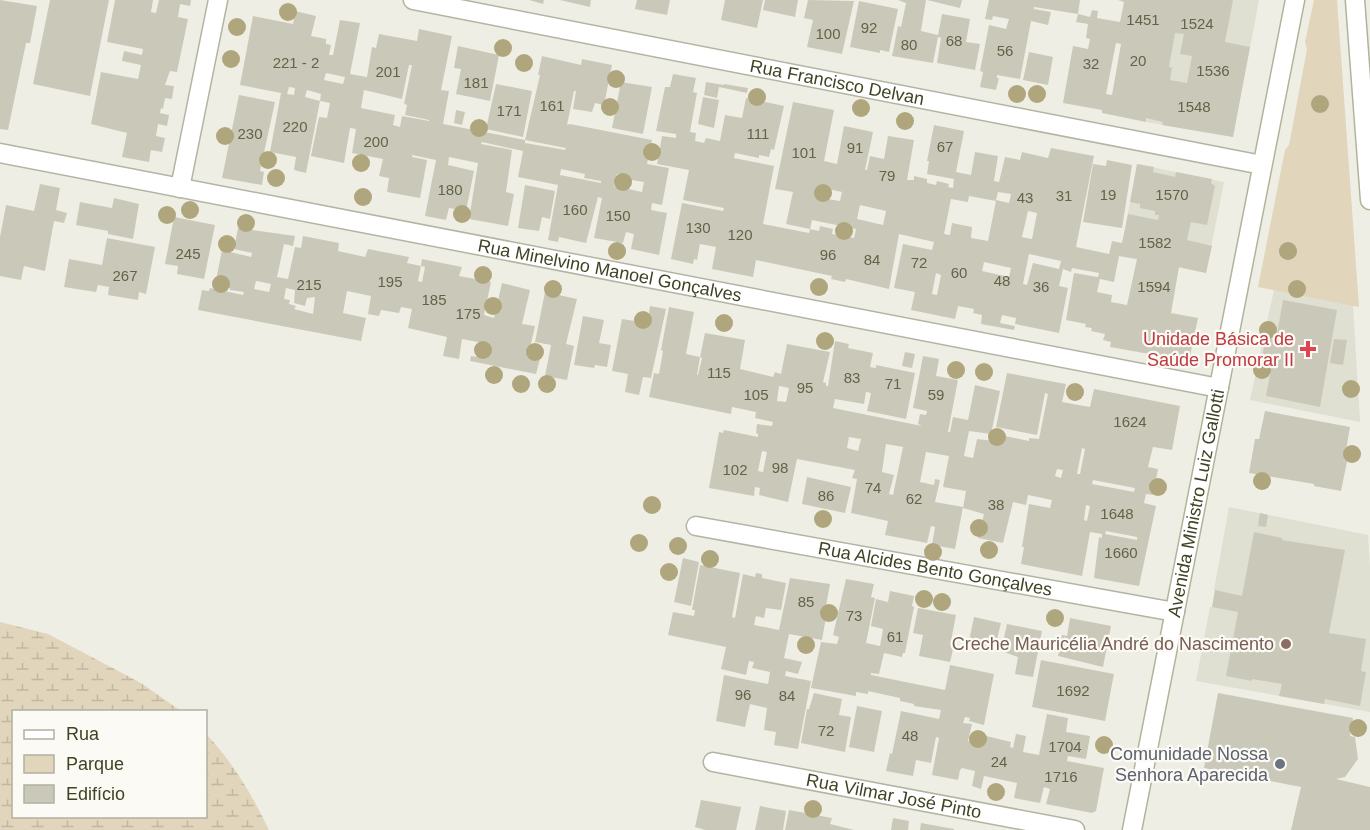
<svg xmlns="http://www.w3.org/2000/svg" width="1370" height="830" font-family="Arial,sans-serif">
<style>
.built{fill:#dfdfd2}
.wetland{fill:url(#wetland-marsh)}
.green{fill:#e1d5bc}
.building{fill:#cac9b9;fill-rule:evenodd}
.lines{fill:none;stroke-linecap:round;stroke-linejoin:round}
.street-casing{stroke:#b3b4a2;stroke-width:21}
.secondary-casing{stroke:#b2b499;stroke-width:21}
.street{stroke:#fff;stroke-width:18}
.secondary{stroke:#fff;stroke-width:18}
.tree{fill:#b0a67d}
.health-dot{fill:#e0444e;stroke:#fbfaf5;stroke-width:2}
.education-dot{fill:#8d6e63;stroke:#fbfaf5;stroke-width:2}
.worship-dot{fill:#6b7280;stroke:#fbfaf5;stroke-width:2}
.labels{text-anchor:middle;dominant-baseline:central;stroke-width:4.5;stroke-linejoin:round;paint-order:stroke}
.number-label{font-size:15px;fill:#616448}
.street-label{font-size:18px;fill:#3e4322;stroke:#fbfaf5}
.health-label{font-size:18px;fill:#be3a42;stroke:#fbfaf5;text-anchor:end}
.education-label{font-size:18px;fill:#785e54;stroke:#fbfaf5;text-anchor:end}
.worship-label{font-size:18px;fill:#5b616d;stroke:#fbfaf5;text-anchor:end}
</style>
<defs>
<pattern id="wetland-marsh" width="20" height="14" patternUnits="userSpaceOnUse" patternTransform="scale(1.5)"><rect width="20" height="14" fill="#e1d5bc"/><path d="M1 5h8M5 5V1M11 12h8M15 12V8" fill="none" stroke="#c2b8a1"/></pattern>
</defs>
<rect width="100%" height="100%" fill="#efeee4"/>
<path class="built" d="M1169,0H1259L1233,137L1146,122Z
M1137,164L1224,182L1206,273L1120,256Z
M1274,290L1353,305L1360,422L1250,400Z
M1229,507L1368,535L1370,568V712L1196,681L1210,607H1212L1215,591L1214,590Z"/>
<path class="wetland" d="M0,622L48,634L141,683L181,711L14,712V816H206V734C232,761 253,796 269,830H0Z"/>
<path class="green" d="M1314,0H1337L1359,307L1258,287L1285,150L1289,145L1307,49L1305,42Z"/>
<path class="building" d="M0,0L37,6L30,43H26L8,130L0,129Z
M50,0H109L90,96L33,84Z
M115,0H153L151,12L156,13L159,0H191L190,6L180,4L178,17L188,19L177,72L170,71L165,85L174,86L172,99L165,98L163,109L161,108L160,113L169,115L167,126L158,124L156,136L165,138L162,152L151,150L149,162L122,157L127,133L91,124L101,72L138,79L141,65L122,61L124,51L142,55L143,49L107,42Z
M529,0H544L543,4Z
M560,0H591L590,7Z
M637,0H670L667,15L635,9Z
M725,0H763L757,28L721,20Z
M765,0H798L795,17L763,10Z
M808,0L854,1L842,54L807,47L813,20L804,18Z
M898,0H926L921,31L938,35L942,14L970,19L966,42L980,44L975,70L937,63L941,38L938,37L933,63L892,56L898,26L901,27L906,3Z
M927,0H962L960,8Z
M989,0H1080L1078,14L1034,7V9L1051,12L1048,25L1031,21L1020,79L997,75V78H999L996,90L980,87L983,72L980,71L989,25L1006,29L1009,19L993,16L992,20L985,19Z
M1118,0H1233L1225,42L1250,47L1233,137L1162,125L1163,122L1146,118V122L1102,113V110L1063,103L1073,46L1088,49L1090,39L1086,38L1088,24L1076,22L1078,14L1090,17L1092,10L1098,11L1097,18L1120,22L1124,2ZM1175,33L1184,34L1180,54L1192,56L1187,83L1170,80L1172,68L1169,67ZM1116,43L1121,44L1112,95L1106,94Z
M859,1L898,9L889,52L880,50V53L850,47Z
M295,11L316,16L311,36L326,39V44L331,45L329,55H333L340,20L360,23L350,74L367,77L372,47L376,48L379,34L417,41L419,29L452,36L441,90L449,91L443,124L525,140V143L565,150L566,148L525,140L540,75H538L542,56L581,65L582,59L612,65L604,105L595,103L592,112L573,109L576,91H574L567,125L570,124L652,140L647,164L669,168L662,205L652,203L651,210L667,213L659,255L631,249L634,234L626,232L623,243L594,238L602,198L598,197L586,243L559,237L558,242L548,240L558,185L518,177L523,151L482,142L481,144L512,150L506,192L514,194L508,226L469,219L478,163L449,157L448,165L474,171L466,211L449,208L446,220L425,216L436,160L412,155V157L427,160L420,198L387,192L389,178L379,176L383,159L352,153L356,129L350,128L344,163L311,156L319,117L327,118L330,103L320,101L306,173L294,170L296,157L270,152L281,93L240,85L253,16L293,24ZM409,65H412L404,104L407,105L405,115L429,120V121L402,116L400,127L393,125L395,115L361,108L364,90L402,99ZM326,73L345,77L343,84L324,80ZM289,87L295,88L294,95L287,94ZM307,90L321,94L320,101L305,97ZM561,169L585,174L584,178L601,181V183L560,175ZM617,174L625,176V179L644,182L642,192L614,186Z
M458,46L499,55L490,101L456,94L461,69L454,68Z
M1029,52L1053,57L1048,85L1023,80Z
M673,74L696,78L693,92L697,93L690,132L696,133L695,141L704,143L706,138L720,141L725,115L742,118L746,98L784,106L774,150L771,149L769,157L759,155V158L735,153L734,158L774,166L763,224L809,233L810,229L819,231L820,226L833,229L832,234L854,238L856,229L812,220L810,229L786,224L793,192L775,189L793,102L834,110L824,161L837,164L844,126L873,132L865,170H867L870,156L884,159L888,136L914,140L907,180H914V176L927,179V183L936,185L937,181L949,184L948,187L953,188L954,179L927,174L929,161H927L934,125L964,131L956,172L971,175L975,152L998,156L994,181L999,182L1005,157L1020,160L1022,152L1048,158L1051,148L1094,156L1076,247L1109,254L1112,241L1122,243L1128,214L1158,220L1159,215H1155V211L1140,208V204L1130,202L1137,164L1154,167L1153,172L1175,177L1176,172L1212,179L1211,183L1215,186L1207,225L1191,222L1187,240L1212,246L1206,273L1179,267L1171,313L1198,318L1189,361L1110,347L1111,342L1103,340L1105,334L1091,331L1092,328L1085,327L1086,324L1066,320L1074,273L1098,277L1099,273L1072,268L1071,272L1063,269L1059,286L1068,288L1059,333L1015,324L1016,318L1002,315L1000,323L1015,326L1014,330L981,324L982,315L973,313L974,309L958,306L955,319L911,310L915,292L894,288L903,244L932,250L934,242L899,234L889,289L846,279L845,282L831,279L832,276L756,260L753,277L712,269L716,247L700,244L697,260L694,259L693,264L671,259L682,203L723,211L724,208L683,200L689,170L657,164L662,136L676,138V134L656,131L665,87H670ZM818,187L842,192L840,201L816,197ZM998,192L1011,194L1009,203L996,200ZM969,196L996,201L988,241L971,238L972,227L952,223L950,235L944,234L951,199L968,202ZM860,205L886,211L883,225L857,219ZM1028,211L1037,213L1032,239L1022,237ZM1029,254L1061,261L1059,269L1033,263L1027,285L1023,284ZM1119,256L1137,259L1127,305L1111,302L1112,295L1097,292L1100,279L1114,282ZM984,262L1011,268L1009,277L982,271ZM936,273L941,275L937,295L932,294Z
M621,82L652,87L643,134L612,128Z
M706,82L724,85V84L748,88L747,93L719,87L717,98L704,95Z
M496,84L532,91L523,137L486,129Z
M239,95L275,102L260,171L264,172L262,185L222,178Z
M703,97L719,100L714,128L698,124Z
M456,110L465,112L462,125L454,123Z
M1107,160L1132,165L1122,228L1083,222L1093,164L1106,166Z
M40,184L60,188L56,210L67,213L64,223L54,221L45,271L24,266L21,280L0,276V237L6,205L34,211Z
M525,185L555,191L550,219L542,217L539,231L518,228Z
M114,198L139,204L133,239L108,234V231L76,225L80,202L112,208Z
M174,217L215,225L204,279L177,274L178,266L165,264Z
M238,228L295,236L293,246L284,244L277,277L288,279L295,247L301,248L303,236L339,243L338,251L365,257L368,249L409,257L407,263L421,266L418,281L422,282L425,267L421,266L422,259L462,267L459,276L491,282L484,315L494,318L502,283L530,290L522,324L535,326L528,357L540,359L536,374L470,361L471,356L485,358L488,344L462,339L459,359L443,356L447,337L408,328L412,309L401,307L399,313L381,310L379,316L368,314L371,296L347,291L343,313L366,318L361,341L198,310L202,290L209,291L210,288L243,295L244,292L230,290V288H228L229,283L216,280L222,250L251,257L252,253L234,249ZM256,281L271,284L269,292L254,289ZM286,288L295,290L294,303L305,306L307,298L315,297L313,314L294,309L296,306L289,304L290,300L284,299Z
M107,238L155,247L146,294L139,292L138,300L108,295L109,287L98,285L96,292L64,287L69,259L102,265Z
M545,292L577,299L566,344L574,346L567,380L545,376L551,345L535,342Z
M1283,300L1337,310L1320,407L1266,396L1272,364L1261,362L1266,337L1276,340Z
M650,306L666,309L651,378L643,377L639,395L625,392L628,374L612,371L622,319L648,323Z
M669,307L694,312L686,354L700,357L697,375H698L702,358L700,357L705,333L745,340L740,369L773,377L775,372L781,374L787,344L830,352L823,382L826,383V386H828L835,341L849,344L848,348L873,353L870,367L876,368V365L915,373L906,419L867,411L871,393L866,392L864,404L835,399L833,408L922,426L918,424L920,414L926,415L927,411L913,408L923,356L939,359L936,376L958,380L948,432H950L953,417L968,420L975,385L1000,391L991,434L969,431L964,456L973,458L977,439L1004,442L1005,436L1029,441V438L1039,439L1048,394L1045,393L1037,435L996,427L1007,373L1066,384L1062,402L1090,407L1094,389L1180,406L1172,450L1153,447L1148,467L1158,469L1153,495L1146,494L1144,503L1156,506L1139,586L1094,578L1099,537L1102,538V534L1090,532L1082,576L1021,564L1024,547H1022L1029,504L1050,508L1052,500L1028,495L1026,505L1013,502L1003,543L978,538L984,514L963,508L966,491L943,487L949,456L926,452L920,482L934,485L935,479L940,480L935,502L963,507L955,549L932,545L935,527L931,526L927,543L885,535L888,521L851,513L857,479L852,478L855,470L797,459L788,502L759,495L760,488L755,487L754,496L709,488L719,432L723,433L724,430L758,437V434L756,433L757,424L772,426L773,422L755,418L756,412L732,407L731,414L649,397L654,373L659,374L663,351L661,350ZM779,386L789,388L786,402L777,401ZM849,437L861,439L858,451L847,448ZM886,444L903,447L893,495L889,494L894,475L882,472ZM1082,448L1085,449L1080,474H1077ZM762,451L767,452L763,472L758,471ZM1057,469L1063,470L1061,478L1055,476ZM1093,480L1135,488L1134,492L1092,484ZM1086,505L1090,506L1087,521L1084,520ZM1106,531L1137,537V540L1105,534Z
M583,316L604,320L599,343L611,345L607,367L595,365L594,368L574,365Z
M1334,339L1347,340L1343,365L1330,363Z
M905,352L915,354L912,368L902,366Z
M1265,411L1350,427L1345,456L1348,457L1341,491L1314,486V484L1249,473L1255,439H1259Z
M807,477L851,487L845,513L802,504Z
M1260,513L1268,515L1266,527L1258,526Z
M1254,532L1282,538V540L1345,550L1329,633L1366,639L1361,671L1366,672L1360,706L1325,699L1324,704L1279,696L1282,684L1252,679V681L1226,676L1238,612L1212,607L1215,590L1242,596Z
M683,558L699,562L691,606L674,602Z
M700,565L740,573L732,617L735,618L743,574L755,577L756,573L762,574V578L786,583L781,610L766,608L764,618L756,616L754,625L779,630L790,578L830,584L824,617H826L822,640L789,634L784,658L802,662L798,674L786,671L785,676L811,681L798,749L774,745L776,732L764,730L767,708L750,704L745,727L716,721L724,675L768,684L770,672L752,668L754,662L749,661L746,675L721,669L726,647L668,635L673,612L694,616L695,610H692Z
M846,579L874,584L871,597L875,598L866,643L880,646L883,629L871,626L876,599L888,602L890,591L914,596L912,606L914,607L905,653H903L902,657L884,653L879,674L871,673V675L945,690L950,665L994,674L984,725L969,721L970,718L965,717L963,723L972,724L968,741L980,743L982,735L1011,742L1010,747L1013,748L1016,734L1026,736L1023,752L1039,755L1047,714L1068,718L1066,732L1090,736L1086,759L1068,756L1067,761L1104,768L1096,811L1092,813L1046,804L1050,789L1044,787L1040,803L1014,798L1017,783L984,776L981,789L972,786L975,771L962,768L960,770L958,780L932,775L939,738L936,737L931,763L916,760L913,776L886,771L890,753L892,754L901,711L939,719L941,710L914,706V704L900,701V698L868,691V694L856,692V696L811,688L821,642L837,644L839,637L833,635Z
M918,608L956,615L951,641H955L950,662L919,656L923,635L913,633Z
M974,617L1001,623L994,652L968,646Z
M1070,618L1111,626L1103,667L1058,656L1062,635L1067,636Z
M1007,624L1042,631L1033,677L1015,674L1018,657L1001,651Z
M1041,660L1114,674L1105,721L1032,707Z
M814,693L842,699L839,715L851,717L845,752L801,743L807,709H809Z
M1218,693L1353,718L1350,736L1355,737L1358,759L1345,777L1336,779L1370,787V830H1291L1301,787L1204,768Z
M857,706L882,711L874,752L849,747Z
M701,800L741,807L736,830H705L695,827Z
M760,806L786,811L783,830H755Z
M789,810L832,818L830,824L854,830H785Z
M893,818L909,821L908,830H891Z
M921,823L954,829V830H920Z"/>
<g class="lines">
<g class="street-casing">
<g id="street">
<path id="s1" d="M413,0L1262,165"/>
<path id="s2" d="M0,153L1219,388"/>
<path d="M180,188L218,0"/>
<path id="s3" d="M696,526L1175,612"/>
<path id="s4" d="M713,762L1075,830"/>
</g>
</g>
<g class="secondary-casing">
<g id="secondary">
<path d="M1355,0L1370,200"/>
<path id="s5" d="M1132,830L1295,0"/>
</g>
</g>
<use href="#street" class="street"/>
<use href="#secondary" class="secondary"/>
</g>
<g class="tree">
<circle cx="288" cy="12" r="9"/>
<circle cx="237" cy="27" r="9"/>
<circle cx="503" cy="48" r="9"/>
<circle cx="231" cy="59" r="9"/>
<circle cx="524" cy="63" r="9"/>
<circle cx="616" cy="79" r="9"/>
<circle cx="1017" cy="94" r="9"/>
<circle cx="1037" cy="94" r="9"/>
<circle cx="757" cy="97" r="9"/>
<circle cx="1320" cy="104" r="9"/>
<circle cx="610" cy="107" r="9"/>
<circle cx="861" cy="108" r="9"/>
<circle cx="905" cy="121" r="9"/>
<circle cx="479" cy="128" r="9"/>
<circle cx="225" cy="136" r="9"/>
<circle cx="652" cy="152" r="9"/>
<circle cx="268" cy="160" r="9"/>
<circle cx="361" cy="163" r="9"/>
<circle cx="276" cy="178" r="9"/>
<circle cx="623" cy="182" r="9"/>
<circle cx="823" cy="193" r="9"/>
<circle cx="363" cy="197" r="9"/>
<circle cx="190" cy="210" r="9"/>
<circle cx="462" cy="214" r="9"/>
<circle cx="167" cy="215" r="9"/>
<circle cx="246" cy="223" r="9"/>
<circle cx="844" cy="231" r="9"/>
<circle cx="227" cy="244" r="9"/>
<circle cx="617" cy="251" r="9"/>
<circle cx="1288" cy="251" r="9"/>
<circle cx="483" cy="275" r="9"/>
<circle cx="221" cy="284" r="9"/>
<circle cx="819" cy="287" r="9"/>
<circle cx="553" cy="289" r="9"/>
<circle cx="1297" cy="289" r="9"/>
<circle cx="493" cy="306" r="9"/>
<circle cx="643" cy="320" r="9"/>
<circle cx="724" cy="323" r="9"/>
<circle cx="1268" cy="330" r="9"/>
<circle cx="825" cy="341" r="9"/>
<circle cx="483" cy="350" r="9"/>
<circle cx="535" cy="352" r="9"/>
<circle cx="956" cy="370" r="9"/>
<circle cx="1262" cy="370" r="9"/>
<circle cx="984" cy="372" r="9"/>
<circle cx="494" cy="375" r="9"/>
<circle cx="521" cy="384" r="9"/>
<circle cx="547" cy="384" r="9"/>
<circle cx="1351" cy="389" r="9"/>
<circle cx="1075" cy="392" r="9"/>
<circle cx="997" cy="437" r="9"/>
<circle cx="1352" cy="454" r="9"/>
<circle cx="1262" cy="481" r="9"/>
<circle cx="1158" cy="487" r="9"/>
<circle cx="652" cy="505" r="9"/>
<circle cx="823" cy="519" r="9"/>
<circle cx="979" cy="528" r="9"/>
<circle cx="639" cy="543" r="9"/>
<circle cx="678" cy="546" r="9"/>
<circle cx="989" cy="550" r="9"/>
<circle cx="933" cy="552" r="9"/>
<circle cx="710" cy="559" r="9"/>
<circle cx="669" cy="572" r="9"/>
<circle cx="924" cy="599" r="9"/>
<circle cx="942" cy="602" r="9"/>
<circle cx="829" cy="613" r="9"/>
<circle cx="1055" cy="618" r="9"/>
<circle cx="806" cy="645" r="9"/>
<circle cx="1358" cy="728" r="9"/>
<circle cx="978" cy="739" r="9"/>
<circle cx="1104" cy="745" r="9"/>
<circle cx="996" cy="792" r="9"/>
<circle cx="813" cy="809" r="9"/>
</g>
<path class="health-dot" d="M1305 340h6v6h6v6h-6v6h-6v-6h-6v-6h6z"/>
<circle class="education-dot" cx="1286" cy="644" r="6"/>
<circle class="worship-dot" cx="1280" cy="764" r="6"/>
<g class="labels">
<g class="number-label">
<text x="1143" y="19">1451</text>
<text x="1197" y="23">1524</text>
<text x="869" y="27">92</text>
<text x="828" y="33">100</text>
<text x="954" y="40">68</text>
<text x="909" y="44">80</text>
<text x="1005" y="50">56</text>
<text x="1138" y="60">20</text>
<text x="296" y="62">221 - 2</text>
<text x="1091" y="63">32</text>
<text x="1213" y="70">1536</text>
<text x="388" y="71">201</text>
<text x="476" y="82">181</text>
<text x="552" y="105">161</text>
<text x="1194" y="106">1548</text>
<text x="509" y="110">171</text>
<text x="295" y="126">220</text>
<text x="250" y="133">230</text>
<text x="758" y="133">111</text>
<text x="376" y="141">200</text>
<text x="945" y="146">67</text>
<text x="855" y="147">91</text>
<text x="804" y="152">101</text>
<text x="887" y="175">79</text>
<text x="450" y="189">180</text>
<text x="1108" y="194">19</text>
<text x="1172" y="194">1570</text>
<text x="1064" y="195">31</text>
<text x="1025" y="197">43</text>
<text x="575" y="209">160</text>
<text x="618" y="215">150</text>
<text x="698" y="227">130</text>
<text x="740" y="234">120</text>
<text x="1155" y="242">1582</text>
<text x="188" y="253">245</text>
<text x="828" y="254">96</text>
<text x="872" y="259">84</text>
<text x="919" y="262">72</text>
<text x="959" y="272">60</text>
<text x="125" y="275">267</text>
<text x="1002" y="280">48</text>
<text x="390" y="281">195</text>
<text x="309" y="284">215</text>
<text x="1041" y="286">36</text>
<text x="1154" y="286">1594</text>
<text x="434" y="299">185</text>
<text x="468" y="313">175</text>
<text x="719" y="372">115</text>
<text x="852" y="377">83</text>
<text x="893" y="383">71</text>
<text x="805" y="387">95</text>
<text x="756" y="394">105</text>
<text x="936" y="394">59</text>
<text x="1130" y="421">1624</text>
<text x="780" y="467">98</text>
<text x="735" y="469">102</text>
<text x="873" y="487">74</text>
<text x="826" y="495">86</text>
<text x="914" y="498">62</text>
<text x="996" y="504">38</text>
<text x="1117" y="513">1648</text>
<text x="1121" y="552">1660</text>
<text x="806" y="601">85</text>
<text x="854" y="615">73</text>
<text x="895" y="636">61</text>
<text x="1073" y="690">1692</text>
<text x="743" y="694">96</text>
<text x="787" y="695">84</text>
<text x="826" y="730">72</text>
<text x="910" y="735">48</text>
<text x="1065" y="746">1704</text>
<text x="999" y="761">24</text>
<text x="1061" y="776">1716</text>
</g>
<g class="street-label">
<text stroke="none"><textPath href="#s1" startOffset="432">Rua Francisco Delvan</textPath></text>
<text stroke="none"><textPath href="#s2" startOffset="621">Rua Minelvino Manoel Gonçalves</textPath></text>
<text stroke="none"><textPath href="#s5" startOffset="333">Avenida Ministro Luiz Gallotti</textPath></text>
<text stroke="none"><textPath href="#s3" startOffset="243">Rua Alcides Bento Gonçalves</textPath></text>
<text stroke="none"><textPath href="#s4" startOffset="184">Rua Vilmar José Pinto</textPath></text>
</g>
<g class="health-label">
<text x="1294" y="339">Unidade Básica de<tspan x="1294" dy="21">Saúde Promorar II</tspan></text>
</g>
<g class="education-label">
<text x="1274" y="644">Creche Mauricélia André do Nascimento</text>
</g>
<g class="worship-label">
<text x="1268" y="754">Comunidade Nossa<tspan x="1268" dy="21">Senhora Aparecida</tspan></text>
</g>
</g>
<rect x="12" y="710" width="195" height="108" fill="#fbfaf5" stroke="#afb1a1" stroke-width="1.5"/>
<rect x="24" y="730" width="30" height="9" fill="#ffffff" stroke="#afb1a1" stroke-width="1.5"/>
<text x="66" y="740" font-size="18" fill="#3e4322">Rua</text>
<rect x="24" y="755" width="30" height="18" fill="#e1d5bc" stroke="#afb1a1" stroke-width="1.5"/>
<text x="66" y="770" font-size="18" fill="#3e4322">Parque</text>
<rect x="24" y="785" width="30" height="18" fill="#cac9b9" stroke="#afb1a1" stroke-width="1.5"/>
<text x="66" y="800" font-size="18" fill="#3e4322">Edifício</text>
</svg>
